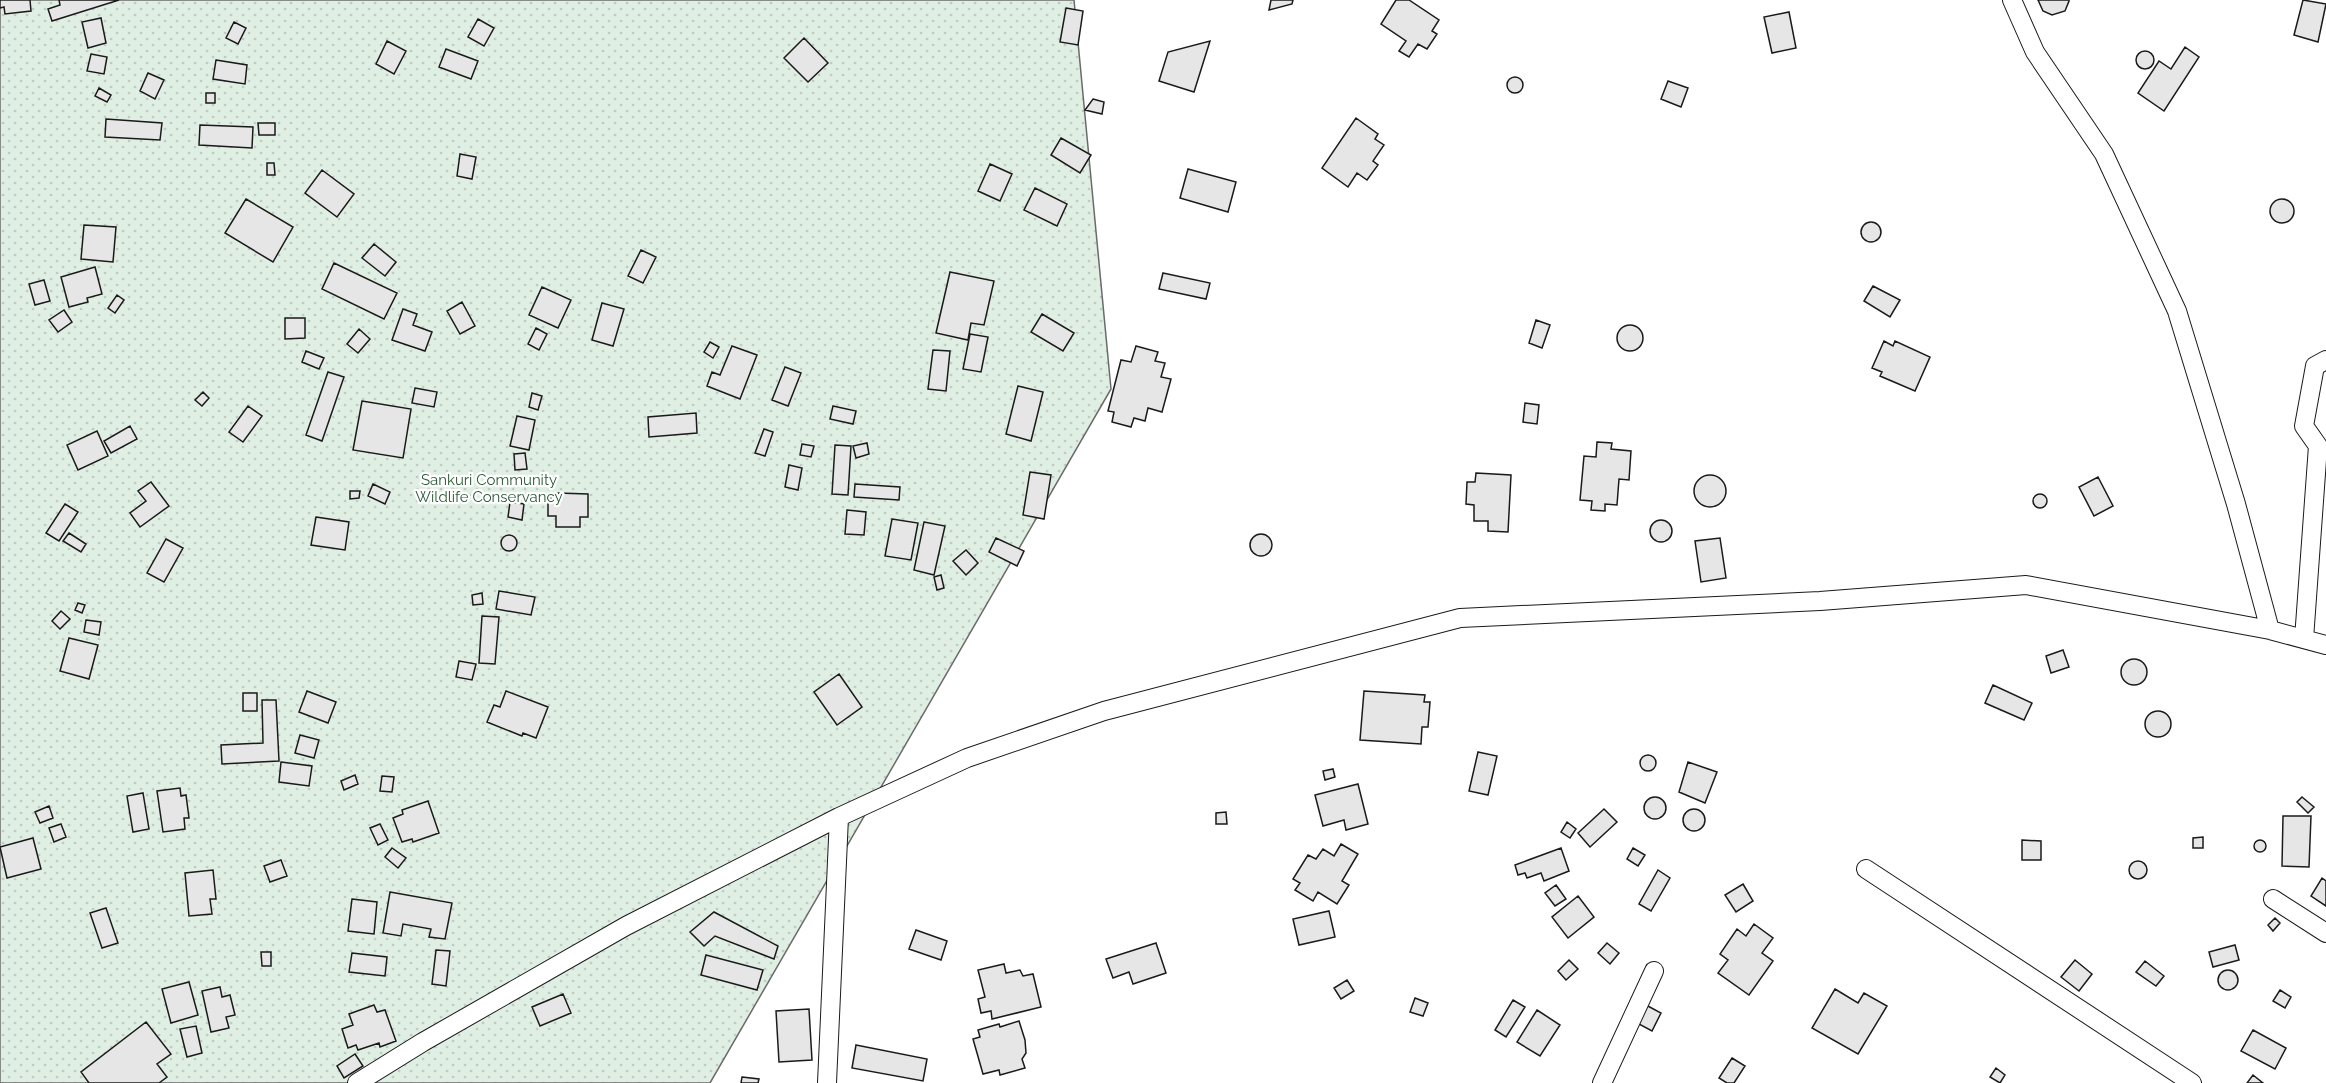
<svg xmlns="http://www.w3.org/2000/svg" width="2326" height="1083" font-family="Raleway,sans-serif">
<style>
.park{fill:url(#park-dots);stroke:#6a6a6a;stroke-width:1.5}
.building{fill:#e6e6e6;stroke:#1a1a1a;stroke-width:1.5}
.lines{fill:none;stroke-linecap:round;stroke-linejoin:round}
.street-casing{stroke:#1a1a1a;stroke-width:20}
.street{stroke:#fff;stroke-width:18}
.labels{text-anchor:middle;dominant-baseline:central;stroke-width:4.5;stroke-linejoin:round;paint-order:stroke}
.park-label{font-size:15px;fill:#2b5a34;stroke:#fff}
</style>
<defs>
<pattern id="park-dots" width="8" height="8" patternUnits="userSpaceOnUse" patternTransform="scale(1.5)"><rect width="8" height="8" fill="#e0efe3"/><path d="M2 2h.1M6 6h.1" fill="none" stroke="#c0ccc2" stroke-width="1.8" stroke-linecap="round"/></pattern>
</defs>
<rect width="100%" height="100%" fill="#fff"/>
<path class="park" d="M0,0H1074L1111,389L710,1083H0Z"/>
<path class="building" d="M0,0H30L31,11L5,14L4,7L0,8Z
M59,0H119L52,21L48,9L60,5Z
M1271,0H1293L1292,4L1269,10Z
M1396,0H1409L1439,20L1432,31L1437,34L1427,49L1418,44L1409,57L1399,51L1406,41L1381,24Z
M2038,0H2069V1L2065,11L2052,15L2043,11Z
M2303,0L2326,4L2318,42L2294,35Z
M1066,8L1083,11L1078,45L1060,42Z
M1789,12L1796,48L1772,53L1764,17Z
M101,18L106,43L88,48L82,22Z
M478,19L494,28L484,46L468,37Z
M234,22L246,28L238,44L226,38Z
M804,38L828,63L808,82L784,58Z
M387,41L406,51L394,74L376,64Z
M1210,41L1194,92L1159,81L1168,52Z
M2185,47L2199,57L2164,111L2138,93L2159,61L2171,69Z
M446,49L478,61L471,79L439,67Z
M2136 60a9 9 0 1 1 18 0a9 9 0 1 1-18 0Z
M91,54L107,57L104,74L87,71Z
M216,60L247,65L245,84L213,79Z
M148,73L164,80L155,99L140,91Z
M1507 85a8 8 0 1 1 16 0a8 8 0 1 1-16 0Z
M1668,81L1688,88L1681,107L1661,99Z
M99,88L111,95L107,102L95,96Z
M206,93H215V103H206Z
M1093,99L1104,102L1102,114L1085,110Z
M1356,118L1378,134L1375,139L1384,145L1373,161L1378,165L1367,180L1357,173L1348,187L1322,168Z
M106,119L162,123L160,140L105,137Z
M258,123H275V135H259Z
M200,125L253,127L252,148L199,145Z
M1061,138L1091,155L1080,173L1051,155Z
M460,154L476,157L472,179L457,176Z
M267,163H274L275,175H267Z
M990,164L1012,174L1000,201L978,191Z
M1188,169L1236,182L1228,212L1180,198Z
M322,170L354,194L337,217L305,193Z
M1035,188L1067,204L1057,226L1024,210Z
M2270 211a12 12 0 1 1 24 0a12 12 0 1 1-24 0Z
M246,199L293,227L273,262L225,233Z
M1861 232a10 10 0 1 1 20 0a10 10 0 1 1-20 0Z
M84,225L116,227L113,262L81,259Z
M374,244L396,262L385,276L362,258Z
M641,250L656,257L643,283L628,276Z
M334,263L397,293L384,319L322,289Z
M95,267L102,294L87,298L88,302L69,307L61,277Z
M950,272L994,281L984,325L971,323L968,340L936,333Z
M1163,273L1210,283L1206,299L1159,289Z
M44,280L50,301L35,305L29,284Z
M1873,286L1900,300L1890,317L1864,301Z
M542,287L571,300L558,328L529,315Z
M117,295L124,300L115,313L108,308Z
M462,302L475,326L460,334L447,311Z
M602,303L624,309L613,346L592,340Z
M403,309L417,314L413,325L432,332L425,351L392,340Z
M64,310L72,322L58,332L49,320Z
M1042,314L1074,333L1063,351L1031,332Z
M285,318H305V338L285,339Z
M1536,320L1550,325L1542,348L1529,343Z
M1617 338a13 13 0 1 1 26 0a13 13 0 1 1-26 0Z
M536,328L547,334L539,350L528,344Z
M359,329L370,339L358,353L347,344Z
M970,334L988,337L981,372L963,369Z
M1884,341L1893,346L1895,341L1930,357L1915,391L1880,376L1882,372L1872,368Z
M710,342L719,347L713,358L704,352Z
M732,346L757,355L740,399L707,386L712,372L720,375Z
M1136,346L1158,352L1155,361L1165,363L1161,377L1171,379L1162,412L1148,408L1145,421L1134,418L1131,427L1112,422L1114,412L1108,411L1121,360L1131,362Z
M933,350L950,351L946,391L928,389Z
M306,351L324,358L319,369L302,362Z
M785,367L801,373L788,406L772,400Z
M328,372L344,377L322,441L306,435Z
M1018,386L1043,392L1031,441L1006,434Z
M415,388L437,392L434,407L412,403Z
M203,392L209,398L202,406L195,400Z
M532,393L542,396L538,410L529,407Z
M362,401L411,409L403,458L353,450Z
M1525,403L1539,405L1537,424L1523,422Z
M248,406L262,416L243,442L229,432Z
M833,406L856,411L853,424L830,419Z
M696,413L697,433L649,437L648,417Z
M517,416L535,420L529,450L510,446Z
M130,426L137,439L111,453L104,441Z
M764,429L773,432L765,456L755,453Z
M97,431L108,456L78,470L67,445Z
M1597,442L1612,443L1611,449L1631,451L1629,480L1619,479L1617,505L1605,504V511L1591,510L1592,501L1580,500L1584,456L1596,457Z
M867,443L869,454L856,458L853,446Z
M802,444L814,446L811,457L800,455Z
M835,445L851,446L848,495L832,494Z
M525,453L527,469L515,470L514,454Z
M789,465L802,468L798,490L785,487Z
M1030,472L1051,475L1044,519L1023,515Z
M1476,473L1511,475L1508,532L1488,531V521H1474V505L1466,504L1467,482H1475Z
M1694 491a16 16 0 1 1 32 0a16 16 0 1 1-32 0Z
M2098,477L2113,506L2094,516L2079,487Z
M151,482L169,506L140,527L130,513L146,501L138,491Z
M373,484L390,492L385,504L368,496Z
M855,484L900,487L899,500L854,497Z
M350,491H360L359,498L350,499Z
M557,493L588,494V517H580V527H556V516H548V498H557Z
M2033 501a7 7 0 1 1 14 0a7 7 0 1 1-14 0Z
M510,502L524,504L522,520L508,517Z
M65,504L78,512L59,541L46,533Z
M847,510L866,512L864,535L845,534Z
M316,517L349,522L345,550L311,545Z
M892,519L918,523L911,560L885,556Z
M1650 531a11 11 0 1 1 22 0a11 11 0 1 1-22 0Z
M924,522L945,526L934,575L914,570Z
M69,533L86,544L81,552L63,541Z
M1250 545a11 11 0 1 1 22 0a11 11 0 1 1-22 0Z
M501 543a8 8 0 1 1 16 0a8 8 0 1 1-16 0Z
M996,538L1024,551L1017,566L989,552Z
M1720,538L1726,578L1701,582L1695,541Z
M166,539L183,548L164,582L147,573Z
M966,550L978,563L966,575L953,561Z
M941,575L944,588L937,590L934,577Z
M499,591L535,597L531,615L496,609Z
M482,593L483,604L473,605L472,595Z
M78,603L85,605L82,613L75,610Z
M61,611L70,619L60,629L52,621Z
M482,616L499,617L495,664L479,663Z
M86,620L101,622L99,635L84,632Z
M69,638L98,645L89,679L60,671Z
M2063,650L2069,667L2051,673L2046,656Z
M2121 672a13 13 0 1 1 26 0a13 13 0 1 1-26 0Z
M459,661L476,664L472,680L456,677Z
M839,674L862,707L837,725L814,692Z
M1993,685L2032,703L2024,720L1985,703Z
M307,691L336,702L328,723L299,712Z
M506,691L548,707L536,738L523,733L522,736L487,722L494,705L500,707Z
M1364,691L1425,695L1424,702H1430L1428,727H1422L1421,744L1360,740Z
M243,693H257V711H243Z
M262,700H276L279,761L222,764L221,745L263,743Z
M2145 724a13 13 0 1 1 26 0a13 13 0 1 1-26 0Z
M300,735L319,740L314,758L295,753Z
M1478,752L1497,756L1488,795L1469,791Z
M1640 763a8 8 0 1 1 16 0a8 8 0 1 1-16 0Z
M281,762L312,766L309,786L279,782Z
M1688,762L1717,772L1705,803L1679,792Z
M1333,769L1335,777L1325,780L1323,771Z
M355,775L358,784L344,790L341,781Z
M382,776L394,777L392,792L380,791Z
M1358,784L1368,824L1346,830L1344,820L1323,826L1315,795Z
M180,788L181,796L186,795L189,818H184L185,829L163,832L157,791Z
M143,793L149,829L133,832L127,796Z
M1644 808a11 11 0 1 1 22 0a11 11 0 1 1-22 0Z
M2302,797L2314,807L2308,813L2297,802Z
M428,801L439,833L413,842L412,839L402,842L393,818L403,814L402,810Z
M49,806L53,818L40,823L35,812Z
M1683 820a11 11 0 1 1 22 0a11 11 0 1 1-22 0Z
M1604,809L1617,822L1590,847L1578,833Z
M1226,812L1227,824H1216V813Z
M2283,816H2311L2309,867L2282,866Z
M1567,822L1576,829L1570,838L1561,832Z
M61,824L66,837L54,842L49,828Z
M380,824L388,840L378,845L370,828Z
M2203,837V848H2193V838Z
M33,838L41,869L7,878L0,847Z
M2022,840L2041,841V860H2022Z
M2254 846a6 6 0 1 1 12 0a6 6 0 1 1-12 0Z
M1341,844L1358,854L1342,881L1349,885L1337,904L1318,892L1313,901L1295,890L1300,883L1293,879L1308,855L1316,859L1323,849L1334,856Z
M392,848L406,858L398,868L385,857Z
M1561,848L1569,871L1544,881L1541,873L1527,878L1525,873L1518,875L1515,865Z
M1633,848L1645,855L1638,866L1627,859Z
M281,860L287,876L270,882L264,866Z
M2129 870a9 9 0 1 1 18 0a9 9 0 1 1-18 0Z
M213,870L216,899H210L212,914L189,916L185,873Z
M1658,870L1670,878L1651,911L1639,904Z
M2322,878L2326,881V906L2311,896Z
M1743,884L1753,901L1736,912L1725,895Z
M1556,885L1566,899L1555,906L1545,893Z
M390,892L452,903L445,939L429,937L431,929L403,924L401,936L383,933Z
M1578,896L1594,917L1568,938L1552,917Z
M352,899L377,902L374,934L348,931Z
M106,908L118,943L102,948L90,913Z
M1329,911L1335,937L1299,945L1293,919Z
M714,912L778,946L774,959L715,936L704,946L690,932Z
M2275,918L2280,923L2273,931L2268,925Z
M1754,924L1773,938L1762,953L1773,961L1749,995L1718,973L1728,960L1720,954L1737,929L1746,936Z
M916,930L947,941L941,960L909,949Z
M1156,943L1166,973L1133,984L1129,972L1113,978L1106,959Z
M1607,943L1619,953L1610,964L1598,953Z
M2235,945L2239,960L2213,967L2209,952Z
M436,950L450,951L446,986L432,984Z
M261,952H271V966H262Z
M352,953L387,957L385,976L349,972Z
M706,955L763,970L757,990L701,975Z
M1569,960L1578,969L1566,980L1558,971Z
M2075,960L2092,974L2079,991L2061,977Z
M2145,961L2164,976L2156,986L2136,972Z
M1004,964L1006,973L1020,970L1023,976L1033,974L1041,1007L992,1019L991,1011L981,1013L978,999L985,997L978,970Z
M2218 980a10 10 0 1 1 20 0a10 10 0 1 1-20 0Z
M1347,980L1354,991L1341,999L1334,988Z
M189,982L198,1015L171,1023L162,989Z
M220,987L222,997L230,995L235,1015L226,1017L229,1028L211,1032L202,991Z
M1835,989L1858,1003L1864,993L1887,1006L1858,1054L1812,1028Z
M2280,990L2291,997L2285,1008L2273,1001Z
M563,994L571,1013L540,1026L532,1007Z
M1415,998L1428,1003L1423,1016L1410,1012Z
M1513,1000L1525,1007L1506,1037L1495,1030Z
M374,1005L377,1012L385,1010L396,1041L380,1047L379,1043L358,1050L356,1045L348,1048L342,1029L353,1025L349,1014Z
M1646,1005L1661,1013L1652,1031L1637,1023Z
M809,1009L812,1060L779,1062L776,1011Z
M1537,1010L1560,1025L1540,1056L1517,1042Z
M1019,1021L1025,1040L1026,1053L1022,1059L1025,1068L1000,1075L999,1070L983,1074L973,1039L980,1037L978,1030L999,1024L1000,1027Z
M146,1022L171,1054L157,1064L167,1077L159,1083H89L81,1072Z
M196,1026L202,1053L187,1057L180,1029Z
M2253,1030L2286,1048L2275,1069L2241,1051Z
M856,1045L927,1059L923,1081L852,1068Z
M355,1054L363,1066L344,1078L337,1066Z
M1732,1058L1745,1066L1734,1083H1727L1719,1078Z
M1996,1068L2005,1075L2000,1083L1990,1077Z
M2253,1075L2263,1083H2247Z
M742,1077L759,1079L758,1083H741Z"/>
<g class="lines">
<g class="street-casing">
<path id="street" d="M2012,0L2035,52L2104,154L2177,311L2236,504L2270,630
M2304,639L2318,446L2304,426L2315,366L2326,360
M1866,869L2192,1083
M2273,899L2326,933
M357,1083L423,1042L626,926L839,817L967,758L1104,711L1460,618L1820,601L2026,585L2270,630L2326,645
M827,1083L839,817
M1602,1083L1654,971"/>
</g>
<use href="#street" class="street"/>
</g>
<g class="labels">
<g class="park-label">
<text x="489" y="480">Sankuri Community<tspan x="489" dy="17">Wildlife Conservancy</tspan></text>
</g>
</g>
</svg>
